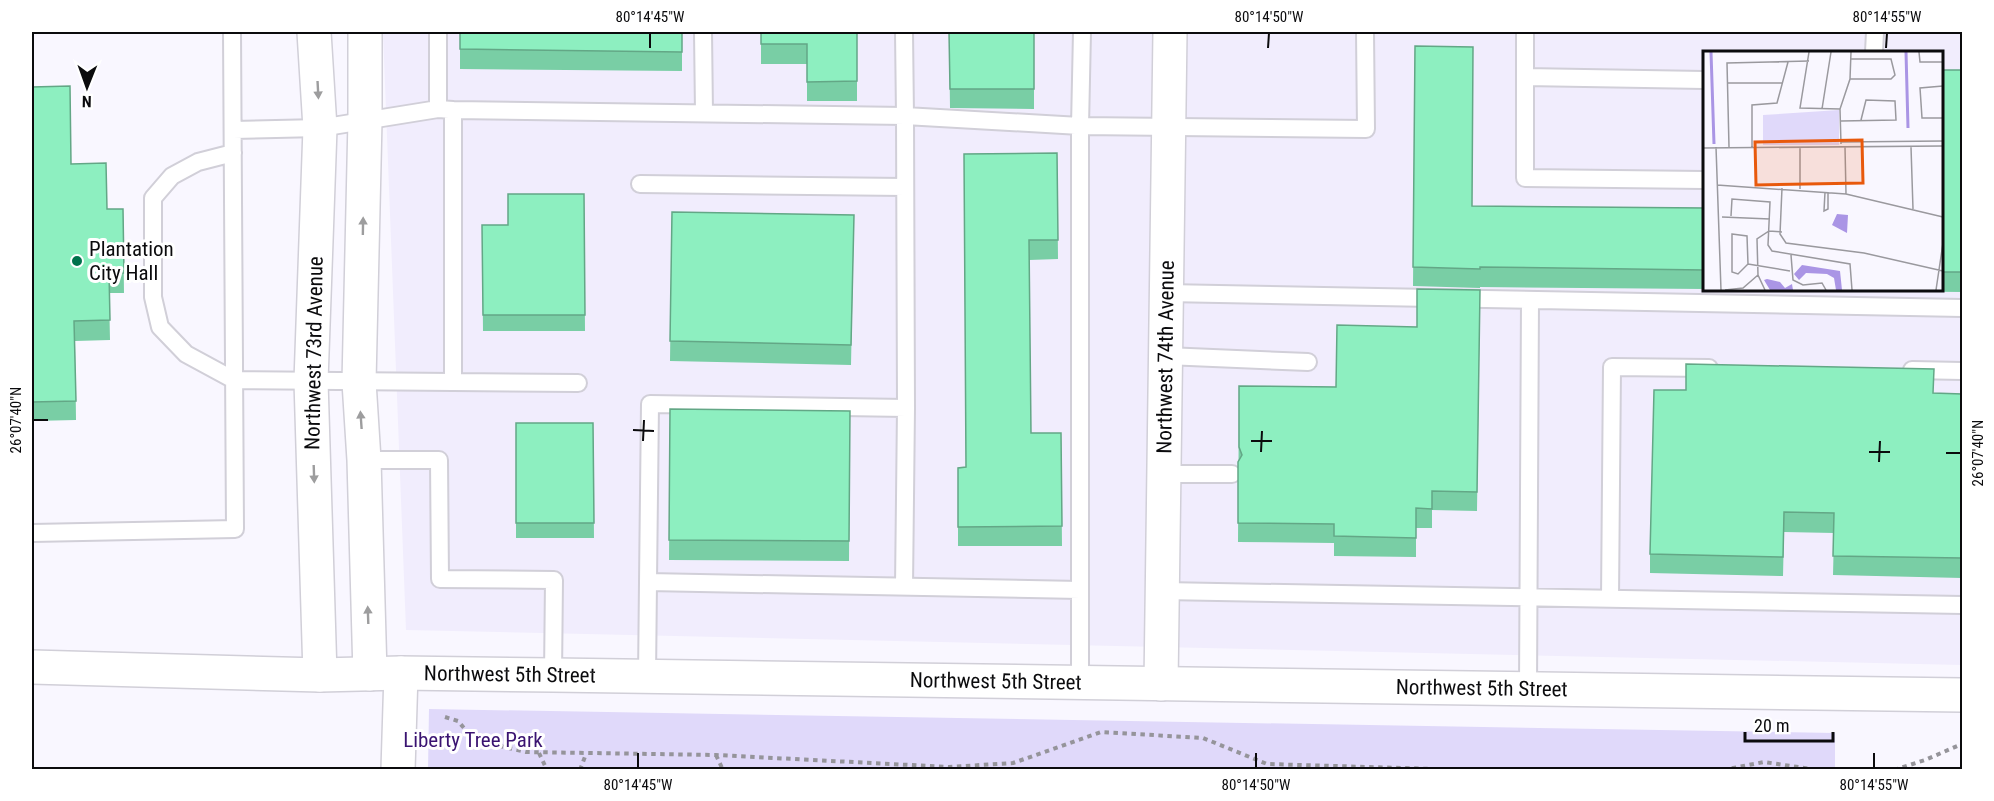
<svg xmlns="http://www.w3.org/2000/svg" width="1994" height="801" font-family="'Roboto Condensed',sans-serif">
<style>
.built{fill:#f1edfd;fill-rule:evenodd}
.green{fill:#e0d9fa}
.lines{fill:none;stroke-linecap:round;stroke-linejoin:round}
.lane-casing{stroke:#d1cfd8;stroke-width:20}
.street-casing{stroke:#d1cfd8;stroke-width:36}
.secondary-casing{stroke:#d1cfd8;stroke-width:36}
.path{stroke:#95949a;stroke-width:4;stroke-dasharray:4.5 4.5;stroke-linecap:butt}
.lane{stroke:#fff;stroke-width:16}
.street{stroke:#fff;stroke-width:33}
.secondary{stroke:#fff;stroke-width:33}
.wall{fill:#79cea5}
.building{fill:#8defc0;stroke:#63a786;stroke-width:1.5}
.oneway{fill:#9d9d9e}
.ticks{fill:none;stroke:#0b0b0d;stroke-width:2}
.poi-dot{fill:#00724c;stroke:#fff;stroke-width:2}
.labels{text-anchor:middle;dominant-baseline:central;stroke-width:6;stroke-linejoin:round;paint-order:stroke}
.poi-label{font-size:21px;fill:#0b0b0d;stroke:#fff;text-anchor:start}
.street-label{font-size:21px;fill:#0b0b0d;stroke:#fff}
.park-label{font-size:21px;fill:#3a1371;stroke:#fff}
.inset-river{fill:none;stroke:#aa95e5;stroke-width:3}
.inset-road{fill:none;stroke:#9a999e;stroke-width:1.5}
.view{fill:#e8590c;fill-opacity:0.15;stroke:#e8590c;stroke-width:3}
.inset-edge{fill:none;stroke:#0b0b0d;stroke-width:3}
.neatline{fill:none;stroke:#0b0b0d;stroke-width:2}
.ticks-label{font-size:15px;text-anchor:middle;fill:#0b0b0d}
</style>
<rect width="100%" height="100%" fill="#f9f7ff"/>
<path class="built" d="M383,32H1962V665L406,630ZM1704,52H1942V290H1704Z"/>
<path class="green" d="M429,709L1835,733V769L428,770Z"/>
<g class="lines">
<g class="lane-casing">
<path id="lane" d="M438,32V109
M703,32L704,113
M904,32L905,116L1080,126L1366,129L1365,32
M1525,32V178L1704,180
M1874,52L1875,32
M1525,77L1704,80
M453,110L905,116L906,408L904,587
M233,130L320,128L438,109L453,110V382
M233,153L198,162L172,176L153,198V297L160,327L186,354L234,380L578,383
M640,184L905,187
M1166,293L1962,308
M1166,356L1308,362
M1912,370L1962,371
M906,408L650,404L648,582L1080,590
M364,460H439L440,579L554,580L553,675
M1164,474H1232
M32,533L235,529L232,32
M1163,591L1962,605
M1610,599L1612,367L1709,368
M647,677L648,582
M1080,683V126L1082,32
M1528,689L1530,300"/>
</g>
<g class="street-casing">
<g id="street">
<path d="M314,32L320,128L311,381L320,675"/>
<path d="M365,32V120L359,382L364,460L370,674"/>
<path id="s1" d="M1161,684L1170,32"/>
<path d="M398,770L401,673"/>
</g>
</g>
<g class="secondary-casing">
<g id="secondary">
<path id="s2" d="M32,667L320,675L401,673L553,675L1962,695"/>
</g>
</g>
<path class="path" d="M445,717L458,721L469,734L487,743L526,752L716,755L949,767L1013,763L1101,732L1203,738L1267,764L1469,770
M539,753L547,770
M716,755L723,770
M580,770L586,754
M1723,770L1764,762L1818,770
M1894,770L1925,760L1962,744"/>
<use href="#lane" class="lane"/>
<use href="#street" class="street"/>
<use href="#secondary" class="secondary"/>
</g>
<path class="wall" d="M460,32H682V71L460,69Z
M761,32H857V101H807V64H761Z
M949,32H1034V109L950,108Z
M1415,46L1472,206L1704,208V289L1480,287V288L1413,286Z
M1941,70H1962V292L1736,290H1941Z
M32,87L71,164L107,209H123L124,293H109L110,340L75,341L76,420L32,421Z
M1057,153L1058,259L1029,260L1031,433H1061L1062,546H958V468L966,467L964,154Z
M584,194L585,331H483L482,225H508Z
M672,212L854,215L851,365L670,361Z
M1480,290L1477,511L1432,510V528H1416V557L1334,556V543L1238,542L1239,386L1336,387L1417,327Z
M1686,390L1962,394V578L1833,575L1834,533L1784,532L1783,576L1650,573V554Z
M670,409L850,411L849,561L669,560Z
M516,423H593L594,538H516Z"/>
<path class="building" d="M460,32H682V52L460,49Z
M761,32H857V81L807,82V44H761Z
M949,32H1034V89H950Z
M1415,46L1473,47L1472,206L1704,208V270L1480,267V269L1413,267Z
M1941,70H1962V272H1941Z
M70,86L71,164L106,163L107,209H123L124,273H109L110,320L74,321L76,401L32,402V87Z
M1057,153L1058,240H1029L1031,433H1061L1062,526L958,527V468L966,467L964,154Z
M508,194H584L585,315H483L482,225H508Z
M672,212L854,215L851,345L670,341Z
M1417,289L1480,290L1477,492L1432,491V509L1416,508V538L1334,536V524L1238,523V462L1242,455L1239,447V386L1336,387L1337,325L1417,327Z
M1686,364L1934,369L1933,393L1962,394V558L1833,556L1834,513L1784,512L1783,557L1650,554L1654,390H1686Z
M670,409L850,411L849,541L669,540Z
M516,423H593L594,523H516Z"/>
<defs><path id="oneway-solid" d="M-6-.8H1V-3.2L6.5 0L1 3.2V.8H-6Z" transform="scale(1.5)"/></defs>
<g class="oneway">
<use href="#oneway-solid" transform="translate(318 90) rotate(87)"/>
<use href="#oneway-solid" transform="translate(363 226) rotate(-89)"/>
<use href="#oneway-solid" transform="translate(361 420) rotate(-94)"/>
<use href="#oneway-solid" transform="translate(314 474) rotate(88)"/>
<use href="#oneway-solid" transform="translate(368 615) rotate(-92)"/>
</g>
<path class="ticks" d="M650,48V33M1268,48L1269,33M1886,48L1887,33M33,420H48M633,430L654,431M643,441L644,420M1251,441H1272M1261,452L1262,431M1869,452H1890M1946,453H1961M1879,462L1880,441M638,768V753M1256,768V753M1874,768V753"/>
<circle class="poi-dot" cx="77" cy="261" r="6"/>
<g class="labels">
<g class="poi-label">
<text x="89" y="249">Plantation<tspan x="89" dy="24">City Hall</tspan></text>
</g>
<g class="street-label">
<text transform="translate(314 353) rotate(-89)">Northwest 73rd Avenue</text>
<text stroke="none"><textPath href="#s1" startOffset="327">Northwest 74th Avenue</textPath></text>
<text stroke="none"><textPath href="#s2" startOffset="478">Northwest 5th Street</textPath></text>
<text stroke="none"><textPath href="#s2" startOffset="964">Northwest 5th Street</textPath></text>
<text stroke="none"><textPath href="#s2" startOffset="1450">Northwest 5th Street</textPath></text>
</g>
<g class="park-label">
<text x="473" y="740">Liberty Tree Park</text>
</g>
</g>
<g transform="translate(1703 51)">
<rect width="240" height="240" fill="#f9f7ff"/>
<path d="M136,59V94H60V64Z" fill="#e0d9fa"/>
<path d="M134,163L145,164L144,182L129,174ZM99,214L137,220L139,239H133L131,227L124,223L103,222L96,229L91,223ZM64,228L77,231L82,237L89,233L90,239H67L61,229Z" fill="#aa95e5"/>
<path class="inset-river" d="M8,1L11,93M203,1L205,77"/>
<path class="inset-road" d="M106,1L97,57L137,58M216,1L217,11H240M147,28H188L192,24L188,8H148M24,32H79M240,35L217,37L219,67H240M119,58L128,1M138,70L193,69L192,50L163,49L158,69M138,91L240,90M138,93L137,58L147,28L148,1M13,96L18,239M26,96L24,12L106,10M49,96V54L74,52L85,11M97,96V138M142,96L143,143M208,96L210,158M0,97L240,95M14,134L143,143L240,166M79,137L77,183L83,192L161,202L240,220M122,141L121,160L125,158V141M28,165L29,148L67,151L65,194L69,200L147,213L149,239M19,166L67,168M29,183L44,185L45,213L35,223L29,221ZM88,204L90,229L100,234L119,232L123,239M45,213L87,220M22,239L40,237L55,224M62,239L55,224L54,188L66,180L79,181M233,239L240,192"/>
<path class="view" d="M159,89L160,132L53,134L52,91Z"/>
<rect width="240" height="240" class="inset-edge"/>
</g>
<rect width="1994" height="801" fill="none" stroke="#ffffff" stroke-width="66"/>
<g transform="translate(87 87) rotate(181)" stroke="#ffffff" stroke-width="4.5" paint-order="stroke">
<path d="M0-4.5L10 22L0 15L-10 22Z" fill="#0b0b0d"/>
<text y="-9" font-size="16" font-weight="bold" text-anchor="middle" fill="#0b0b0d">N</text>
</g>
<path d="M1745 732v9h88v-9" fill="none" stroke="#0b0b0d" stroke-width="3"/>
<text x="1754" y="732" font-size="18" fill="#0b0b0d" stroke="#ffffff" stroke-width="4.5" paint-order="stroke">20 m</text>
<rect x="33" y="33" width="1928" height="735" class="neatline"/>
<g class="ticks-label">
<text x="650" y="22">80°14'45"W</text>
<text x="1269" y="22">80°14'50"W</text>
<text x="1887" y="22">80°14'55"W</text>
<text transform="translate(16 420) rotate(-90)" y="5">26°07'40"N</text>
<text transform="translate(1978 453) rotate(-90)" y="5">26°07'40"N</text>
<text x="638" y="790">80°14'45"W</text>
<text x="1256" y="790">80°14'50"W</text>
<text x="1874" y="790">80°14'55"W</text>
</g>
</svg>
